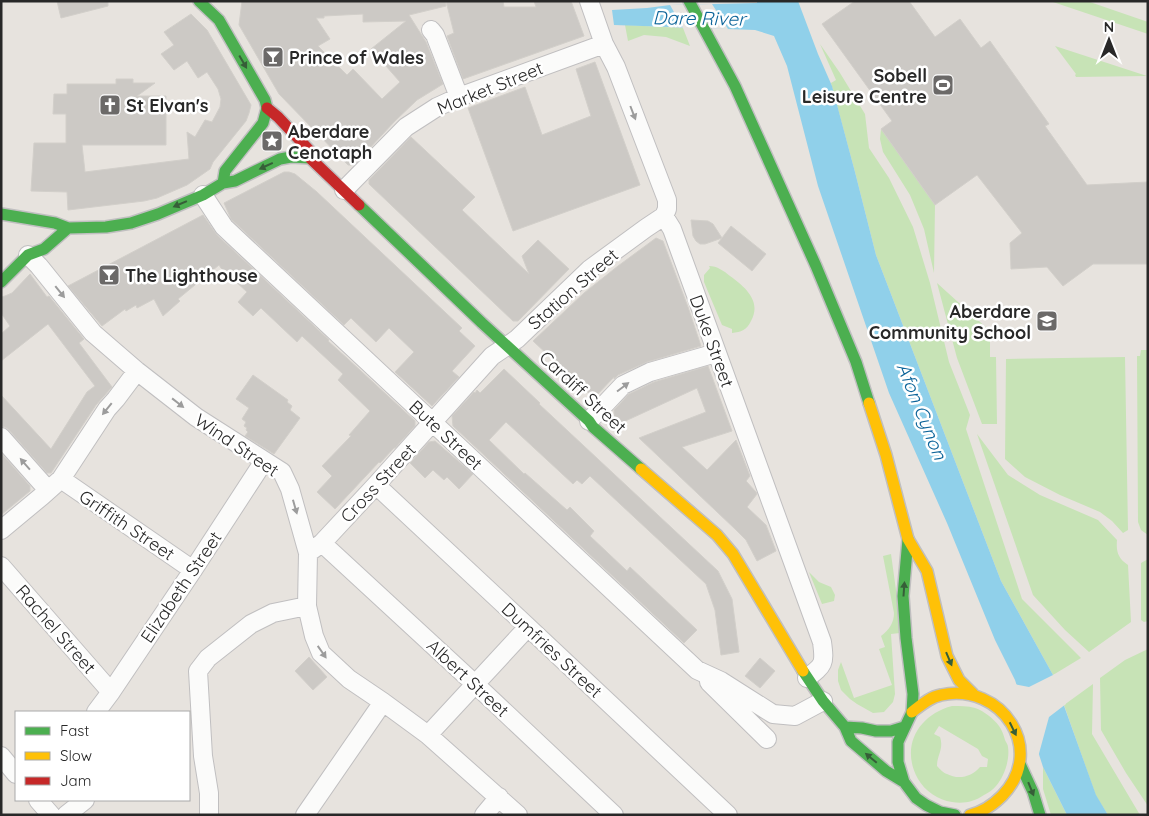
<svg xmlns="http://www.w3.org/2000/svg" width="1149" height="816" font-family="Quicksand,sans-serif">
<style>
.green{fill:#c7e3b6;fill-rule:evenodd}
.water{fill:#90d0ea}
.pier{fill:#e7e3de}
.building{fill:#ccc9c5;stroke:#d2cfca;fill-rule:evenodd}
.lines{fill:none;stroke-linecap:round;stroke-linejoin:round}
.street-casing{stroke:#c0bfc0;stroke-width:20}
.fast-casing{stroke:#c0bfc0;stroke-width:14}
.slow-casing{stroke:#c0bfc0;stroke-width:14}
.jam-casing{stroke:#c0bfc0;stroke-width:14}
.street{stroke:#fbfbfa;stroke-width:18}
.fast{stroke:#4caf50;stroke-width:11}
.slow{stroke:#ffc107;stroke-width:11}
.jam{stroke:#c62828;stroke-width:11}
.oneway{fill:#365e38}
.oneway2{fill:#9c9c9c}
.labels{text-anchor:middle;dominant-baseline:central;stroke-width:5;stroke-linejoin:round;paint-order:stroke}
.poi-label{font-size:18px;font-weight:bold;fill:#282828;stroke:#fff;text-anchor:start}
.street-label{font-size:18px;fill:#282828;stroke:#fff}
.water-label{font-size:19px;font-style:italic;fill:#0c6499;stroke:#fff}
</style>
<rect width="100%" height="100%" fill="#e7e3de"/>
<path class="green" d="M1050,1H1087L1148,22V34Z
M625,25L683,28L690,46L666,37L644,35L628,41Z
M820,44L840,73L865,114L869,148L889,178L913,227L930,283L949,362L970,415L966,429L1022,599L1081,658L1053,675L1001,581L876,255L855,172L831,83L836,80Z
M1055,46L1147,76L1076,77L1075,75L1076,74Z
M881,129L935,205L934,273L924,229L910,195L883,152L880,139Z
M709,266C717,266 724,271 730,276C745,287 762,301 751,321C747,330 741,332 732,333V329L722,325L704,282V275L710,268Z
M937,283L990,331V357H996L997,424H982L957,358Z
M1141,350H1148V535L1141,530L1138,522L1137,356H1140Z
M1125,357L1128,530L1123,533L1112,521L1100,512L1060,495L1025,477L1005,459L1006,359Z
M977,434L1008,475L1040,495L1098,520L1117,540C1116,552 1118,558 1128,565L1131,622L1089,652L1065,630L1033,595Z
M891,554L899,612L900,633L891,634L895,694L893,702L884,712L873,713L857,704L850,699L841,690L838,681V670L841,662L854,698L892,685L879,649L885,647L881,636C889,630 894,623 894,613L883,556Z
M1148,559V621L1144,622L1141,620V563Z
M809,572L819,582L831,587L835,595L834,601L822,604Z
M1148,649V806L1126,773L1101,730L1100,678L1125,660Z
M1093,684L1092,734L1140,815H1108L1096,796L1064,705Z
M952,706C960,706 968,706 975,708C984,711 994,719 999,726C1002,730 1004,736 1005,740C1006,742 1008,745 1008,747C1010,760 1004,777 996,786C993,790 988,793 984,795C974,802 963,804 952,802C938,800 925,791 918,779C900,747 918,715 952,706ZM939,726L978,749L982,756L988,759L987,767H980C972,777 958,780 947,774C943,773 940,769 937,766C937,755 944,749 940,737L934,734Z
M1043,767L1067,815H1051L1043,789Z"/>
<path class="water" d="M757,1H798L818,54L832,86L855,172L876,255L1001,581L1053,675L1096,795L1108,815H1067L1043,767L1015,680L995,640L947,523L889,393L818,186L787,66L774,36L755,30L614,25L612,10L647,8L670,5L757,3Z"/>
<path class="pier" d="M712,4L728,29L683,28L670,5Z
M1055,674L1066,704L1049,717L1038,757L1014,684L1029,687Z"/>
<path class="building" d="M57,1H108V6L61,18Z
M242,1H446V6L409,15L426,42L443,84L417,100L395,121L354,165H348L279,94L239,25ZM363,14V22L406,21L371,49L400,82L382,99L353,69L347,75L318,46L330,39L316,18H324V16Z
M446,1H503L504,7H536L534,1H571L584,36L463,79L447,36L454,33Z
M855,1H909L935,37L960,19L981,48L990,41L1049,124L1045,126L1087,185L1148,182V264H1093L1063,286L1047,267L1011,269L1010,243L1022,233L977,175L935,205L881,129L892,121L822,24Z
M191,14L207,30L251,105L249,113L246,121L213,162L210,169L187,185L157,198L144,201L68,210L67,192L31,191L34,143H66V114H53L54,94H67V84H116V79H133V83H155L137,96H166V145H82L85,172L189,159L187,132L195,137L205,120L212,122L220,107L221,99L218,89L207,72L198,78L187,61L174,70L161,54L174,45L164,32Z
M595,62L640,185L513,231L468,108L525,87L542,135L591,116L576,69Z
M411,137L475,197L462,210L529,274L522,256L538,240L569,269L518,321H513L369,184V180Z
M284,172H289L295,174L317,192L462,328L459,331L475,346L452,371L459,377L432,406L395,372L414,352L389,328L376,342L351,318L344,325L231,219L224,203Z
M203,215L217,235L329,340L328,341L348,359L415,421V426L395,448H394L380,463L379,462L335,509L317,492L332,476L322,466L351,436L349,435L370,411L338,380L343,374L302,336L297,342L261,308L253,316L238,302L247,292L221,268L219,265L178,299L180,301L163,316L154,299L137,308L136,305L126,311L125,309L102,326L68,286Z
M691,220L708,221L713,224L722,238L731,226L766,254L752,271L718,243L722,238L705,244H700L696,241L693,236Z
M656,238L663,241L688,307L701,346L647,362L618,375L614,379V377L594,398L533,341L584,293L618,266Z
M30,274L47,297L49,296L84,339L79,343L112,387L96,405L51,473H47L9,430L5,427H1V395L51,449L87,392L95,386L48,324L1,361V334L10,326L1,313V297L5,296L12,293Z
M708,366L732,431L682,447L707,470L736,440L750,476L746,481L756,492L757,494L747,507L766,525L776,551L757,561L746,540L735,529L639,438L706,412L697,388L621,423L614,416V410L629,394L654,382Z
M504,369L540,403L539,404L718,571L732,599L739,652L721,655L715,610L706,584L590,476L582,484L577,480L573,484L506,422L489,440L524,474L525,473L567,510L570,507L594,531L590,536L627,571L630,567L697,630L684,643L571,537L453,426L452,416L474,392L475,393L477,390L480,393Z
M253,375L288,400L287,402L292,406L290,410L300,418L274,454L245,436L248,432L246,430L247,428L244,426L246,422L242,419L249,408L236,399Z
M435,441L473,474L459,489L447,477L444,480L433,470L425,478L410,463L429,442Z
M1,453L30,486V491L1,515Z
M309,657L327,677L313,690L295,671Z
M760,658L775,671L760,688L745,676Z"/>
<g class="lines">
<g class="street-casing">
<path id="street" d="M589,1L604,44L616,67L667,200V209L664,216L672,229L822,642C825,664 824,665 807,678
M431,30L435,35L459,97
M344,190L406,127L437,107L459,97L604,44
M203,195L224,227L697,670L721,681L773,714L795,716L823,701
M28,255L39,266L93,333L137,371L196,417L282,472L290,489L308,553L307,606L314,636L321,653L349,679L383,702L428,735L518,815
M589,421L623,385L650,372L716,353
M1,437L48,490
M61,479L193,570
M376,485L528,627L728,815
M1,530L42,496L61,479L107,409L116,399L137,371
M322,543L476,685L614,815
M308,553L322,543L376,485L492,356L517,339L590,269L646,228L664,216
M1,566L111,692
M709,682L767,739
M96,712L111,692L193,570L264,461
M428,735L528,627
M1,756L16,774
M38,800L51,815
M66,815L85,800
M209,815V793L203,756L198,671L208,658L251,624L273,613L307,606
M305,815L383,702
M484,815L499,797"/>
</g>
<g class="fast-casing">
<path id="fast" d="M689,1L735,86L816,266L856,362L869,403
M223,183L235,181L280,159L291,157L310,158
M359,205L482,323L589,421L593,427L641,469
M1,214L55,223L68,228L106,227L131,223L158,214L203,195L223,183L225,171L263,123L267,108L265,100L219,20L199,1
M1,282L28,255L44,249L68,228
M908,539L903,596L906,638L913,694L912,712L898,742V762L904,782L916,798L926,805L940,812L955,815
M803,671L823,701L845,727L851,741L886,771L904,782
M845,727L862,728L876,731H891L904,727
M1020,764L1033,792L1040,815"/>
</g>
<g class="slow-casing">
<path id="slow" d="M869,403L886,455L908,539L927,571L947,656L959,680L973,694
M641,469L717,535L733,554L803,671
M912,712C921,705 930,697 941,695C1002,682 1047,750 1002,796C993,805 983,812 970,815"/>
</g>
<g class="jam-casing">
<path id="jam" d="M267,108L278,117L310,151V158L359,205"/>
</g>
<use href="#street" class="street"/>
<use href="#fast" class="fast"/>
<use href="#slow" class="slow"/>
<use href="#jam" class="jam"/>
</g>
<defs><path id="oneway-solid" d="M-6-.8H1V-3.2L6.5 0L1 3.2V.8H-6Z" transform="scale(1.25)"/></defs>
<g class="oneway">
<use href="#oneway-solid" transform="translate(243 62) rotate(60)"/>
<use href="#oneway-solid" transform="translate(266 166) rotate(155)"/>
<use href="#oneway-solid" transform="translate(180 204) rotate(157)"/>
<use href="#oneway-solid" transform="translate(904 589) rotate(-86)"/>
<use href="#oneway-solid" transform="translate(949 659) rotate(67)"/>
<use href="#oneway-solid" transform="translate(1013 729) rotate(64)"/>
<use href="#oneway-solid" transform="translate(871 758) rotate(-140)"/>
<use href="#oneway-solid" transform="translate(1031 789) rotate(68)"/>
</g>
<g class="oneway2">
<use href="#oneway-solid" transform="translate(633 113) rotate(69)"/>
<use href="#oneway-solid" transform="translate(60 292) rotate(51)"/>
<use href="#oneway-solid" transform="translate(623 387) rotate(-37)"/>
<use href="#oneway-solid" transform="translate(178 403) rotate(38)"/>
<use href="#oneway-solid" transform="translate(107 409) rotate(129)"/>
<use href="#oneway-solid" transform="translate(25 464) rotate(-131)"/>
<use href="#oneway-solid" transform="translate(295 507) rotate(74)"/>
<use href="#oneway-solid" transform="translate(322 652) rotate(55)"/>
</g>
<defs>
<g id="bar-square" transform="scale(1.125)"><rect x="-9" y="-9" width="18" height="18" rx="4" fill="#6b6968" stroke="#fff"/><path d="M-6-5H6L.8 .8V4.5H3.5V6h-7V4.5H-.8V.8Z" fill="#fff"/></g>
<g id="stadium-square" transform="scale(1.125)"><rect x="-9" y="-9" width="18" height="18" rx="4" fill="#6b6968" stroke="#fff"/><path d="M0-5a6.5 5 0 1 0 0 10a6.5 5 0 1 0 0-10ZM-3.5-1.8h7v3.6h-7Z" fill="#fff"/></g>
<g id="church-square" transform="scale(1.125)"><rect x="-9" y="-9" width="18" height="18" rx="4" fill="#6b6968" stroke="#fff"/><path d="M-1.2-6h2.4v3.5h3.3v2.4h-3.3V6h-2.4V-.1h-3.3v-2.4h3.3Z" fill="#fff"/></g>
<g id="sight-square" transform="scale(1.125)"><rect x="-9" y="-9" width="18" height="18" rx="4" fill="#6b6968" stroke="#fff"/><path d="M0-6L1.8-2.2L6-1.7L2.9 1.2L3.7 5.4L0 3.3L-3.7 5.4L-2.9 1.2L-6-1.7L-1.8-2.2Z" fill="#fff"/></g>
<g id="school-square" transform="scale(1.125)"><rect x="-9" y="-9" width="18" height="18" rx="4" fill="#6b6968" stroke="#fff"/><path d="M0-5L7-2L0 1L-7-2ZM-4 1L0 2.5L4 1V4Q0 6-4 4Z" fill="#fff"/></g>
</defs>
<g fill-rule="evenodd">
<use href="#bar-square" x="273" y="57"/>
<use href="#stadium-square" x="943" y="85"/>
<use href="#church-square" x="110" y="105"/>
<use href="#sight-square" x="272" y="141"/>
<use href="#bar-square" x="109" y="275"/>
<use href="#school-square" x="1047" y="321"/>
</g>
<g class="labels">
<g class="poi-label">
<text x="289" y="57">Prince of Wales</text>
<text x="927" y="75" text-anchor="end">Sobell<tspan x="927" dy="21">Leisure Centre</tspan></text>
<text x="126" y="105">St Elvan's</text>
<text x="288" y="131">Aberdare<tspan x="288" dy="21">Cenotaph</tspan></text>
<text x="125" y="275">The Lighthouse</text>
<text x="1031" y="311" text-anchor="end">Aberdare<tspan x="1031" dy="21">Community School</tspan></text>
</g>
<g class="street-label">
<text transform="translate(490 88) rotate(-22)">Market Street</text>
<text transform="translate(573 289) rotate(-41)">Station Street</text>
<text transform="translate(712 341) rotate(70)">Duke Street</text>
<text transform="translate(583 392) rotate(43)">Cardiff Street</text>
<text transform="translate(446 435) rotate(43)">Bute Street</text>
<text transform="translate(237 445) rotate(34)">Wind Street</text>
<text transform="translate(378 483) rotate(-47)">Cross Street</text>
<text transform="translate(127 525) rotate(34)">Griffith Street</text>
<text transform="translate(181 587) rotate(-56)">Elizabeth Street</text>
<text transform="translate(56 629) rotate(49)">Rachel Street</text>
<text transform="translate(552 650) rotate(43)">Dumfries Street</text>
<text transform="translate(468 678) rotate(43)">Albert Street</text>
</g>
<g class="water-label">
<text transform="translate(699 18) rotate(1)">Dare River</text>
<text transform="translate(922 411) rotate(68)">Afon Cynon</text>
</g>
</g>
<rect width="1149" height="816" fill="none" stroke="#282828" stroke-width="5"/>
<rect x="15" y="711" width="175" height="90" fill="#ffffff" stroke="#a9a9a9"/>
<rect x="25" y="727" width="25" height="8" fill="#4caf50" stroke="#a9a9a9"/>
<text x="60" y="736" font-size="15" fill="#282828">Fast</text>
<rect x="25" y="752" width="25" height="8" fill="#ffc107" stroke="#a9a9a9"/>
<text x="60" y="761" font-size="15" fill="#282828">Slow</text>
<rect x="25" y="777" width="25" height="8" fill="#c62828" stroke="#a9a9a9"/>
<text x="60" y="786" font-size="15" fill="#282828">Jam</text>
<g transform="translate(1109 40)" stroke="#ffffff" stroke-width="4" paint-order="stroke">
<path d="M0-4L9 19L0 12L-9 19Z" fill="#282828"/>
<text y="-8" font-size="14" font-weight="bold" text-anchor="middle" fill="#282828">N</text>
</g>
</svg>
